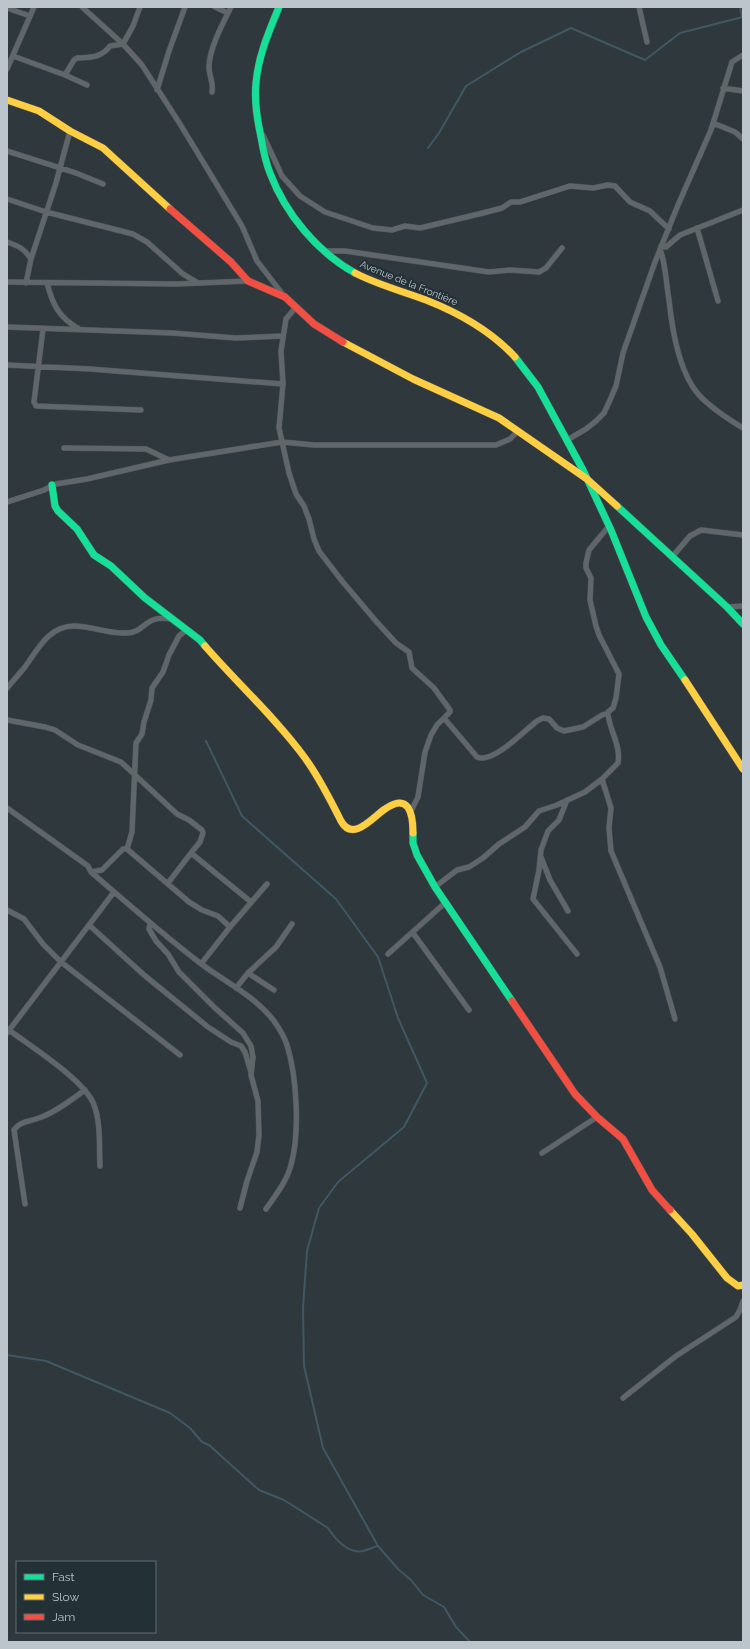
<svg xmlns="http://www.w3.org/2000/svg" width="750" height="1649" font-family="Raleway,sans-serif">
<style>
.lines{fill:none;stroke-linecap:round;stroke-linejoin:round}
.stream{stroke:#405863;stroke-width:2}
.street-casing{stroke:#4d5356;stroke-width:6}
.fast-casing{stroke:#4d5356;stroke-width:8}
.slow-casing{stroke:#4d5356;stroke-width:8}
.jam-casing{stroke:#4d5356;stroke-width:8}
.street{stroke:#60666a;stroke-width:5}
.fast{stroke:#16e098;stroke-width:7}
.slow{stroke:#ffcf43;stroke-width:7}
.jam{stroke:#f24e42;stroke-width:7}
.labels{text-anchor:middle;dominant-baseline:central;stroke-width:4;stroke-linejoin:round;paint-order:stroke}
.street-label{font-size:10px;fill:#bbc5cb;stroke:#233036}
</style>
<rect width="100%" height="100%" fill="#2f383c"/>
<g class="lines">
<path class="stream" d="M740,7L742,17
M428,148L439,133L466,86L521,52L571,28L645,60L680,33L743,17
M206,741L242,816L336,899L378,957L398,1018L427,1083L404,1127L338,1182L319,1208L307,1251L303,1308L304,1366L323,1448L378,1546L398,1569L411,1580L423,1595L444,1607L456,1627L470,1642
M7,1355L46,1361L170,1413L190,1428L202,1442L209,1445L259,1490L284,1500L328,1528C335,1539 348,1554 363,1551C368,1550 373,1547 378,1546"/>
<g class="street-casing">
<path id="street" d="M82,7L123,44L142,65L180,124L242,226L257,261L284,296
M215,7L228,13
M639,7L647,42
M7,8L30,16
M13,56L65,75
M7,69L34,7
M87,85L65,75L74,60L77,58C91,57 101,58 110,46L123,44L133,26L140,7
M723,88L743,91
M157,90L169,51L185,7
M212,92C214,83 209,76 209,67C209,49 223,23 231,7
M713,123L735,132L743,139
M263,135L282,176L300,196L325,212L373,228L392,230L405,226L420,228L479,214L502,208L511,202H520L570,186L593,188L608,185L615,186L630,202L650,211L669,229
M7,151L76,173L103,184
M7,199L46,212L133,234L147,242L183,274L198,283
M697,228L718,301
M7,242C18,246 24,248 31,259
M661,246L666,247L680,235L743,210
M660,249C666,265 666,283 669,300C672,329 679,373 699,395C711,408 728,419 743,428
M325,251H345L489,272L510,270L539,272L546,268L562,248
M7,282L176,284L248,281
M26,283L31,259L56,183L70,131
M47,283C53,306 59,317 79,329
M296,307L286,319L281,351L283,384L279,428L289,473L296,494L304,506L309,519L314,539L319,551L342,581L375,620L396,643L409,652L412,668L434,688L450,710V712L437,725L431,735L425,752L418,797L411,811
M7,327L172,333L236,338L283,336
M43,329L34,402L36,406L141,410
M7,365L90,369L283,384
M567,440L586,429L596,421L604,413L610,400L616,386L623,353L655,262L678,205L711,130L732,62L743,55
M64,448L146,449L169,460
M7,502L44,490L56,484L87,479L169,460L282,442L314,445H496L510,439L518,431
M672,557L690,536L701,530L743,535
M727,607L743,606
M7,688C13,681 19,674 25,667C38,649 49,626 74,626C92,626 108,634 126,633C146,633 144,614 171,619
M444,718L477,757C493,764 524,731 537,721L543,718L549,719L557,728L564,731L583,727L602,715L608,713
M7,720L45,727L55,730L78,745L121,762L177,814L189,820L202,830L203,833L200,842L191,853L251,902
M602,779L611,808L609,828L611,851L660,967L675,1019
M567,800L559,820L548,831L541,850L539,870L533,899L577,954
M7,808L88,866L91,872C127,903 162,934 200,963C225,982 255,996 274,1021C279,1028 284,1036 287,1045C297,1077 300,1133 291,1165C287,1181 275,1196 266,1209
M127,849L132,832L136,743L142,734L144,722L151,700L152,688L163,672L169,655L179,636L184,632L188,630
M541,857L550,880L568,911
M91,872L102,870L123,849H127L189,902L202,910L218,916L230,927
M168,883L191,853
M435,887L457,870L469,867L483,858L499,844L525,827L539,811L557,805L585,792L602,779L618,763C621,745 610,732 608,714V712L613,708L616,698L619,674L599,635L596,626L590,600L591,578L586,568V563L589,550L609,526
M7,910L24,919L43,944L61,962L180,1055
M150,924L149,929L156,941L168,954L179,972L214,1007L243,1033L251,1046L253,1057L251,1075L258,1101L259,1135L257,1152L247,1181L240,1208
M89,925L144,975L208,1027L231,1042L241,1046L245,1052L251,1072
M413,933L469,1010
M388,954L446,902
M201,964L230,927L267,884
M248,973L274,990
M236,988L248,973L276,947L292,924
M9,1030C30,1046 86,1081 94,1105C101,1123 99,1146 100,1166
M7,1033L114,892
M542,1153L597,1117
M25,1204L14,1130C20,1121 29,1122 39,1118C56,1112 71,1100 85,1090
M623,1398L676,1356L736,1317L740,1310L743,1301"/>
</g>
<g class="fast-casing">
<path id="fast" d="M279,7C269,31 258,57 256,83C254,101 257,119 261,137C263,149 265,161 270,173C285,213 317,252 355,273
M515,357L538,387L583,470L611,530L646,617L661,645L685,680
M52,485L55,506L58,511L77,529L94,555L111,566L145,598L200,640L205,646
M617,506L727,607L743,624
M413,833V843L417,855L435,887L512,1001"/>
</g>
<g class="slow-casing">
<path id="slow" d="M7,100L39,111L70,131L103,148L170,209
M355,273C378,285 402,291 426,300C459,313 491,331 515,357
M343,342L413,379L499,418L587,479L617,506
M205,646C238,684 275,717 305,758C319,777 330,799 341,821C353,843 374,816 385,809C409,792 413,814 413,833
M685,680L743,769
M670,1210L692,1234L727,1278L738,1286L743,1285"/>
</g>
<g class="jam-casing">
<path id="jam" d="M170,209L231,262L248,281L285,297L314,324L343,342
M512,1001L575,1094L597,1117L623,1139L652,1190L670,1210"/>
</g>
<use href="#street" class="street"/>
<use href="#fast" class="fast"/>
<use href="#slow" class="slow"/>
<use href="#jam" class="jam"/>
</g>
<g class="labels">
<g class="street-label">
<text transform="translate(409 283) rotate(22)">Avenue de la Frontière</text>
</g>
</g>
<rect width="750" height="1649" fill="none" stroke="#bbc5cb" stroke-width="16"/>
<rect x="16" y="1561" width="140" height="72" fill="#233036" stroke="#606c72"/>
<rect x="24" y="1574" width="20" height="6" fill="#16e098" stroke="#606c72"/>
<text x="52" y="1581" font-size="12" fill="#bbc5cb">Fast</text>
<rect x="24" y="1594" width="20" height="6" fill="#ffcf43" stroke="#606c72"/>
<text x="52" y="1601" font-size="12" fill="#bbc5cb">Slow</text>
<rect x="24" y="1614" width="20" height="6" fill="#f24e42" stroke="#606c72"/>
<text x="52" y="1621" font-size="12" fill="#bbc5cb">Jam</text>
</svg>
